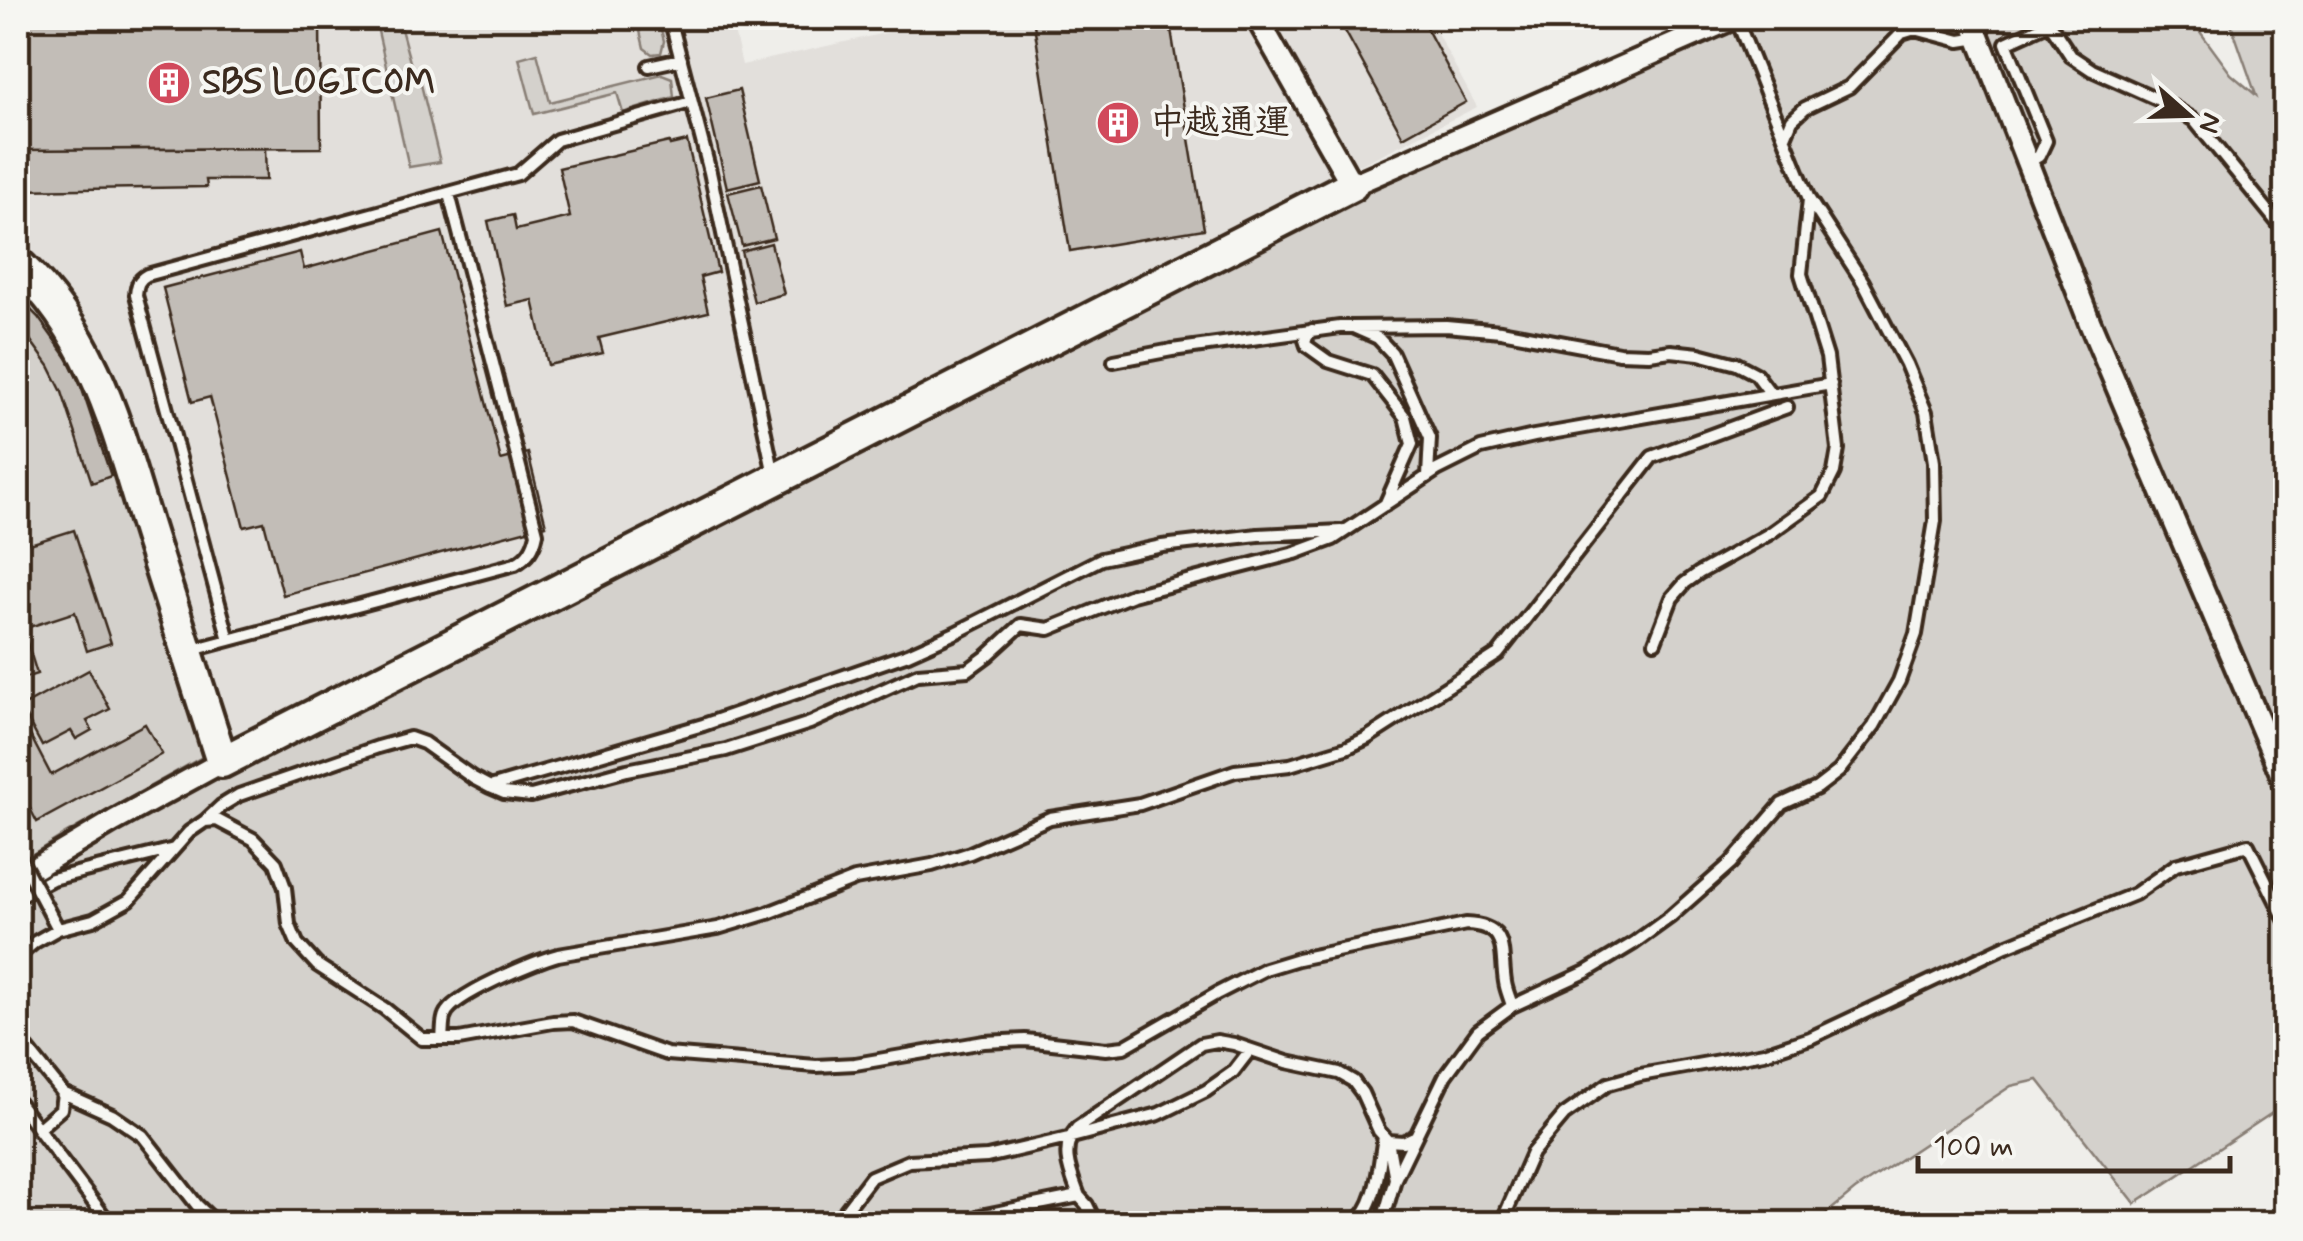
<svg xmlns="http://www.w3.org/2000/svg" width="2303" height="1241" font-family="Mynerve,'Klee One',sans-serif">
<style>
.built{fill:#e2dfdb}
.green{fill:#d4d1cc;stroke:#887e75;stroke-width:2.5}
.building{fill:#c2bdb7;stroke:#3b2a1e;stroke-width:2.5}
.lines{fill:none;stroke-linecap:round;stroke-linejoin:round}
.lane-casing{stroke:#3b2a1e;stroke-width:18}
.street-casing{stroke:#3b2a1e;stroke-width:28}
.secondary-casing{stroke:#3b2a1e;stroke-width:38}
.lane{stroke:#f6f6f2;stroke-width:10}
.street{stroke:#f6f6f2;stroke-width:20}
.secondary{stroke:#f6f6f2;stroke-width:30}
.lane-bridge-casing{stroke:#3b2a1e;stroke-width:18;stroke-linecap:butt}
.lane-bridge{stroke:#f6f6f2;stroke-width:10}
.labels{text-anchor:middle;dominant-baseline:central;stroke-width:8;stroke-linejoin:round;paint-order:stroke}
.poi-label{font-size:35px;font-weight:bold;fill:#3b2a1e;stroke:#f6f6f2;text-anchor:start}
</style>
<rect width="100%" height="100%" fill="#efeeea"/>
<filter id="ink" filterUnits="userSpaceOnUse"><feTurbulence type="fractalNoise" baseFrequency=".01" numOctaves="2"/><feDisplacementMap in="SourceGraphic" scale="20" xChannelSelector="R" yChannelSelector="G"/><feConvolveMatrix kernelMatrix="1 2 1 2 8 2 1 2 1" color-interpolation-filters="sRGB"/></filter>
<g filter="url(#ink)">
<path class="built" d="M18,18H731L742,65L952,18H1245L1331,166L1328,180L917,398L236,740L228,738L100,351L74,306L51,280L18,250Z
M1266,18H1429L1477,107L1360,165L1350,161Z"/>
<path class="green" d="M375,18H398L412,69L417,68L440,162L409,167Z
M637,18H658L664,41L661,53L652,54L644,48Z
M1756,18H2190L2231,74L2256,95L2229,18H2267L2285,44V1101L2278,1109L2135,1204L2038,1080L2011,1086L1855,1190L1815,1223H18V884L151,791L823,468L1367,193L1497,131Z
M537,53L550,102L662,74L672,78L674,97L623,113L617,93L534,114L519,58Z
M18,280L79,362L207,750L204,756L65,834L18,863Z"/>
<path class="building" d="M18,18H320L321,148L18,150Z
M1033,18H1169L1204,229L1070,251Z
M1338,18H1421L1466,102L1403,137Z
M739,90L760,180L727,188L706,98Z
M687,141L718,272L700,277L708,312L599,338L603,353L548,365L533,300L507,306L488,221L513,215L516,230L570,217L559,168L669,142L670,145Z
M265,148L266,180H206L207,187L18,190V150Z
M761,185L774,238L742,246L728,193Z
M442,232L501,460L528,453L546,525L283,595L264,522L244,527L210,397L192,402L163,288L300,252L304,269Z
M771,243L784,294L754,302L741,251Z
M18,297L38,317L68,359L81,386L111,476L92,483L62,392L49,366L18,323Z
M24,529L30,544L74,530L111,643L87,651L75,612L23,629L37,674L18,680V531Z
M89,670L110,709L87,721L92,730L76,739L71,731L42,746L21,707Z
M18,712L51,775L145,724L162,754L37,822L18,785Z"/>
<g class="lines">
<g class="lane-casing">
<path id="lane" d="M670,18L710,172L774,475
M2046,18L2071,56L2092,70L2166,103L2194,120L2286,233
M649,66L681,59
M1785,137L1792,120L1805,108L1849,87L1902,33L1915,29L1960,41L1979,38
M2028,162L2039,156L2046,141L2006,43L2050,23
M1353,327L1446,326L1501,331L1619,353L1649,354L1671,351L1699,354L1737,364L1756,374L1771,394
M1312,330L1305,340L1307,346L1328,361L1372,375L1405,417L1412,444L1385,505
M1114,361L1172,350L1340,327H1353L1378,338L1392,353L1430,438L1428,476
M229,640L136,295C137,285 138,280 147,275L518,174L557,140L691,102
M1655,642L1672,598L1685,583L1699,573L1769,534L1822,496L1834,472L1838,449L1827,357L1801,274L1809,199L1736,18
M192,650L515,564C528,557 534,548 537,533L449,194
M490,787L703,725L908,654L955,633L1101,559L1162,546L1258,535L1341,531
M205,821L221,806L239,795L378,747L410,738L424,743L473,778L490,787L504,793L531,796L627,770L726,750L810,723L918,674L968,670L987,656L1021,625L1049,629L1132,595L1295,553L1333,539L1437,470L1481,448L1534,436L1831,384
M39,893L58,929
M18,897L52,879L174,849
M18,956L35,942L58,929L93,920L129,900L189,832L205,821L217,820L253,839L276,863L285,888L289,924L297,943L317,965L385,1009L422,1039H459L553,1022L573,1021L667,1054L816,1066L855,1064L984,1042L1025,1040L1106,1049L1124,1047L1218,993L1265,969L1298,959L1466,924C1510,926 1500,951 1505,982C1506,990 1510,998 1512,1006
M18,1037L63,1093L61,1109L38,1129
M442,1039C443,1032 442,1021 445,1015C452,995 536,961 558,955L718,928L768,913L855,879L932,865L970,853L1050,818L1140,804L1235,771L1290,765L1346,748L1367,738L1498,654L1652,457L1787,407
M63,1093L112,1115L143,1136L197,1205L217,1224
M18,1102L110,1224
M1388,1141L1395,1179
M1079,1196C1070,1172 1059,1149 1077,1128L1201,1044L1217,1041L1234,1044L1287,1062L1339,1073L1353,1081L1362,1093L1379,1131L1388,1141L1403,1142L1416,1136
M835,1224L871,1177L909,1161L987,1157L1068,1138L1159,1114L1206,1091L1233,1072L1250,1050
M963,1224L980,1216L1079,1196L1087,1205L1096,1224
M1354,1224C1378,1206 1379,1164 1384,1137
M1382,1224L1395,1179L1445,1076L1478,1031L1512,1006L1586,972L1634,943L1670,917L1731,863L1782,804L1817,788L1839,771L1874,726L1899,681L1916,634L1935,521L1934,462L1926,412L1906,364L1863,282L1809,199
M1501,1224L1532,1153L1564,1115L1608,1084L1640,1075L1764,1053L1810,1038L2006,946L2135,894L2176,865L2248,845L2286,921"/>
</g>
<g class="street-casing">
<path id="street" d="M1257,18L1352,185L1734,18
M1971,18L2090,323L2286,785
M18,878L114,821L222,762"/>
</g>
<g class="secondary-casing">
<path id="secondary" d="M18,264C98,339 118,435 150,536C174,611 198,686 222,762L1352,185"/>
</g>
<use href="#lane" class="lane"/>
<use href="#street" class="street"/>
<use href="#secondary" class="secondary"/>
<g class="lane-bridge-casing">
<path id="lane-bridge" d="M18,855L39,893"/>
</g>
<use href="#lane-bridge" class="lane-bridge"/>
</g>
</g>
<defs>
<g id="building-disc" transform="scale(2.25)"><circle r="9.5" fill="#d1495b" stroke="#f6f6f2"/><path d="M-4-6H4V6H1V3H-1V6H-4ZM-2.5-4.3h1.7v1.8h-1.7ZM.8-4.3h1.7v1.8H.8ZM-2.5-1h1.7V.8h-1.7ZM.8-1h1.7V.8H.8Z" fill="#fff"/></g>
</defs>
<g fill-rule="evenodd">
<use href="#building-disc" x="169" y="83"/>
<use href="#building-disc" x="1118" y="123"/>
</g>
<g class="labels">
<g class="poi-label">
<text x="202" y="83">SBS LOGICOM</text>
<text x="1150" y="123">中越通運</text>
</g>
</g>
<rect width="2303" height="1241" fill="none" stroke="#f6f6f2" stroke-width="60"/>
<rect x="30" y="30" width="2243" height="1181" fill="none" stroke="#3b2a1e" stroke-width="4" filter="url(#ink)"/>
<g transform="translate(2188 115) rotate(110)" stroke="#f6f6f2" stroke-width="8" paint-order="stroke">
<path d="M0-8L18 38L0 25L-18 38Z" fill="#3b2a1e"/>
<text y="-15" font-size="28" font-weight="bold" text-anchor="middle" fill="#3b2a1e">N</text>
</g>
<path d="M1918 1156v15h312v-15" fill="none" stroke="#3b2a1e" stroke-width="5"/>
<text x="1933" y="1156" font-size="30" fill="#3b2a1e" stroke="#f6f6f2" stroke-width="8" paint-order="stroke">100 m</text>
</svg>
